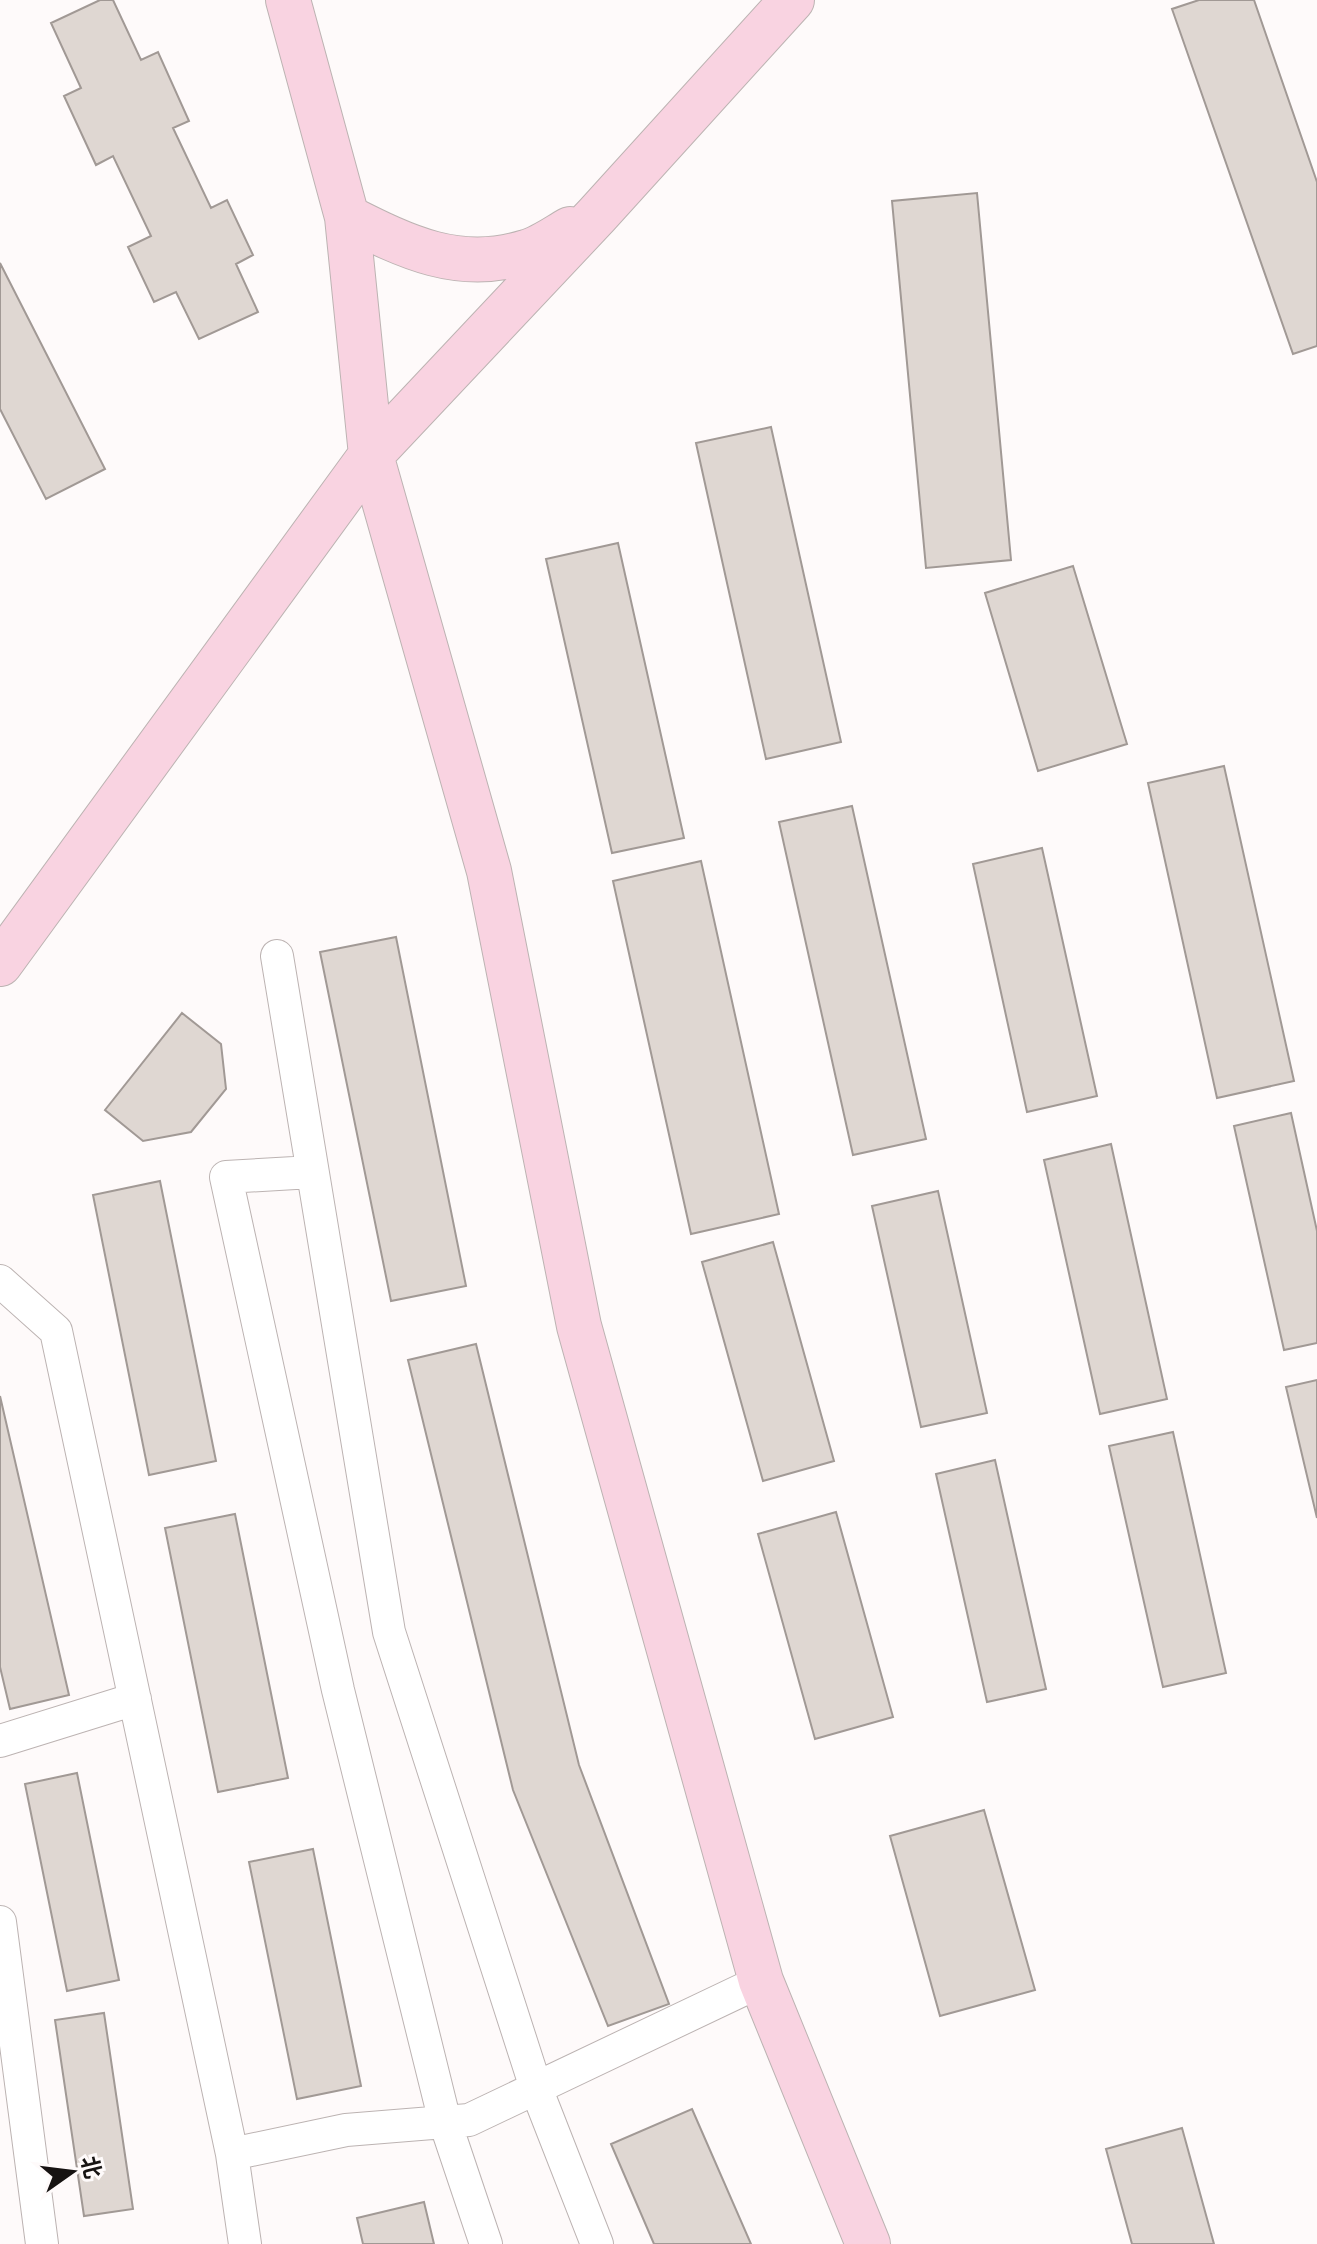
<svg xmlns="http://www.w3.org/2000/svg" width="1317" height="2244" font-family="'Public Sans','Noto Sans SC',sans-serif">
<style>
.building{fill:#dfd7d2;stroke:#a19995;stroke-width:2}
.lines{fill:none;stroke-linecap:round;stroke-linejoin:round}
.street-casing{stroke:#bcb3b2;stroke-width:34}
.secondary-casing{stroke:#bcb3b2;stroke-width:46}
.street{stroke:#fff;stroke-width:32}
.secondary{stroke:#f9d3e1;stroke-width:44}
</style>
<rect width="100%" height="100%" fill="#fefafa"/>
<path class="building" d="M100,0H113L141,60L158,52L189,121L173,128L211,208L227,200L253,255L236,264L258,312L199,339L176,292L154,302L128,247L151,236L113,156L96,165L64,96L81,88L51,23Z
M1199,0H1254L1317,182V346L1293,354L1172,9Z
M977,193L1011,560L926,568L892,201Z
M0,263L105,469L46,499L0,409Z
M771,427L841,742L766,759L696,443Z
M618,543L684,838L612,853L546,559Z
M1073,566L1127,744L1038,771L985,593Z
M1224,766L1294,1081L1217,1098L1148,783Z
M852,806L926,1139L853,1155L779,822Z
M1042,848L1097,1096L1027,1112L973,864Z
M701,861L779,1214L691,1234L613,881Z
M396,937L466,1286L391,1301L320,952Z
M182,1013L221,1044L226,1089L191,1132L143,1141L105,1110Z
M1291,1113L1317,1231V1343L1284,1350L1234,1126Z
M1111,1144L1167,1399L1100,1414L1044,1160Z
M160,1181L216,1461L149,1475L93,1195Z
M938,1191L987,1413L921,1427L872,1206Z
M773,1242L834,1461L763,1481L702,1262Z
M476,1344L579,1765L669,2004L608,2026L513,1790L408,1360Z
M1317,1380V1518L1286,1387Z
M0,1396L69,1695L10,1709L0,1667Z
M1173,1432L1226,1673L1163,1687L1109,1446Z
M995,1460L1046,1689L987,1702L936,1474Z
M836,1512L893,1717L815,1739L758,1534Z
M235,1514L288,1778L218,1792L165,1528Z
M77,1773L119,1980L67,1991L25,1784Z
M984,1810L1035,1990L940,2016L890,1836Z
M313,1849L361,2086L297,2099L249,1862Z
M104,2013L133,2209L84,2216L55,2020Z
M692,2109L751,2244H654L611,2144Z
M1182,2128L1214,2244H1132L1106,2149Z
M424,2202L434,2244H363L357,2218Z"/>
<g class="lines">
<g class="street-casing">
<path id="street" d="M277,956L389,1632L536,2088L597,2244
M312,1172L226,1177L338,1690L445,2122L486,2244
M0,1281L56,1331L232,2154L346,2130L469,2120L761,1981
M0,1741L135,1699
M0,1922L42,2244
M232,2154L245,2244"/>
</g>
<g class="secondary-casing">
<path id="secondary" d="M288,0L347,217L371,455L489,871L579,1326L761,1981L868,2244
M347,217C406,247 459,273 526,252C541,248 556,237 570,229
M0,964L371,455L597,215L792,0"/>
</g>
<use href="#street" class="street"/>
<use href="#secondary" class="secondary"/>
</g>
<g transform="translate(72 2172) rotate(76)" stroke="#fefafa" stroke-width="6" paint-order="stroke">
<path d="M0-6L14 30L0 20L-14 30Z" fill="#161312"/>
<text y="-12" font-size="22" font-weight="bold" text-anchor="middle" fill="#161312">北</text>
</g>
</svg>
